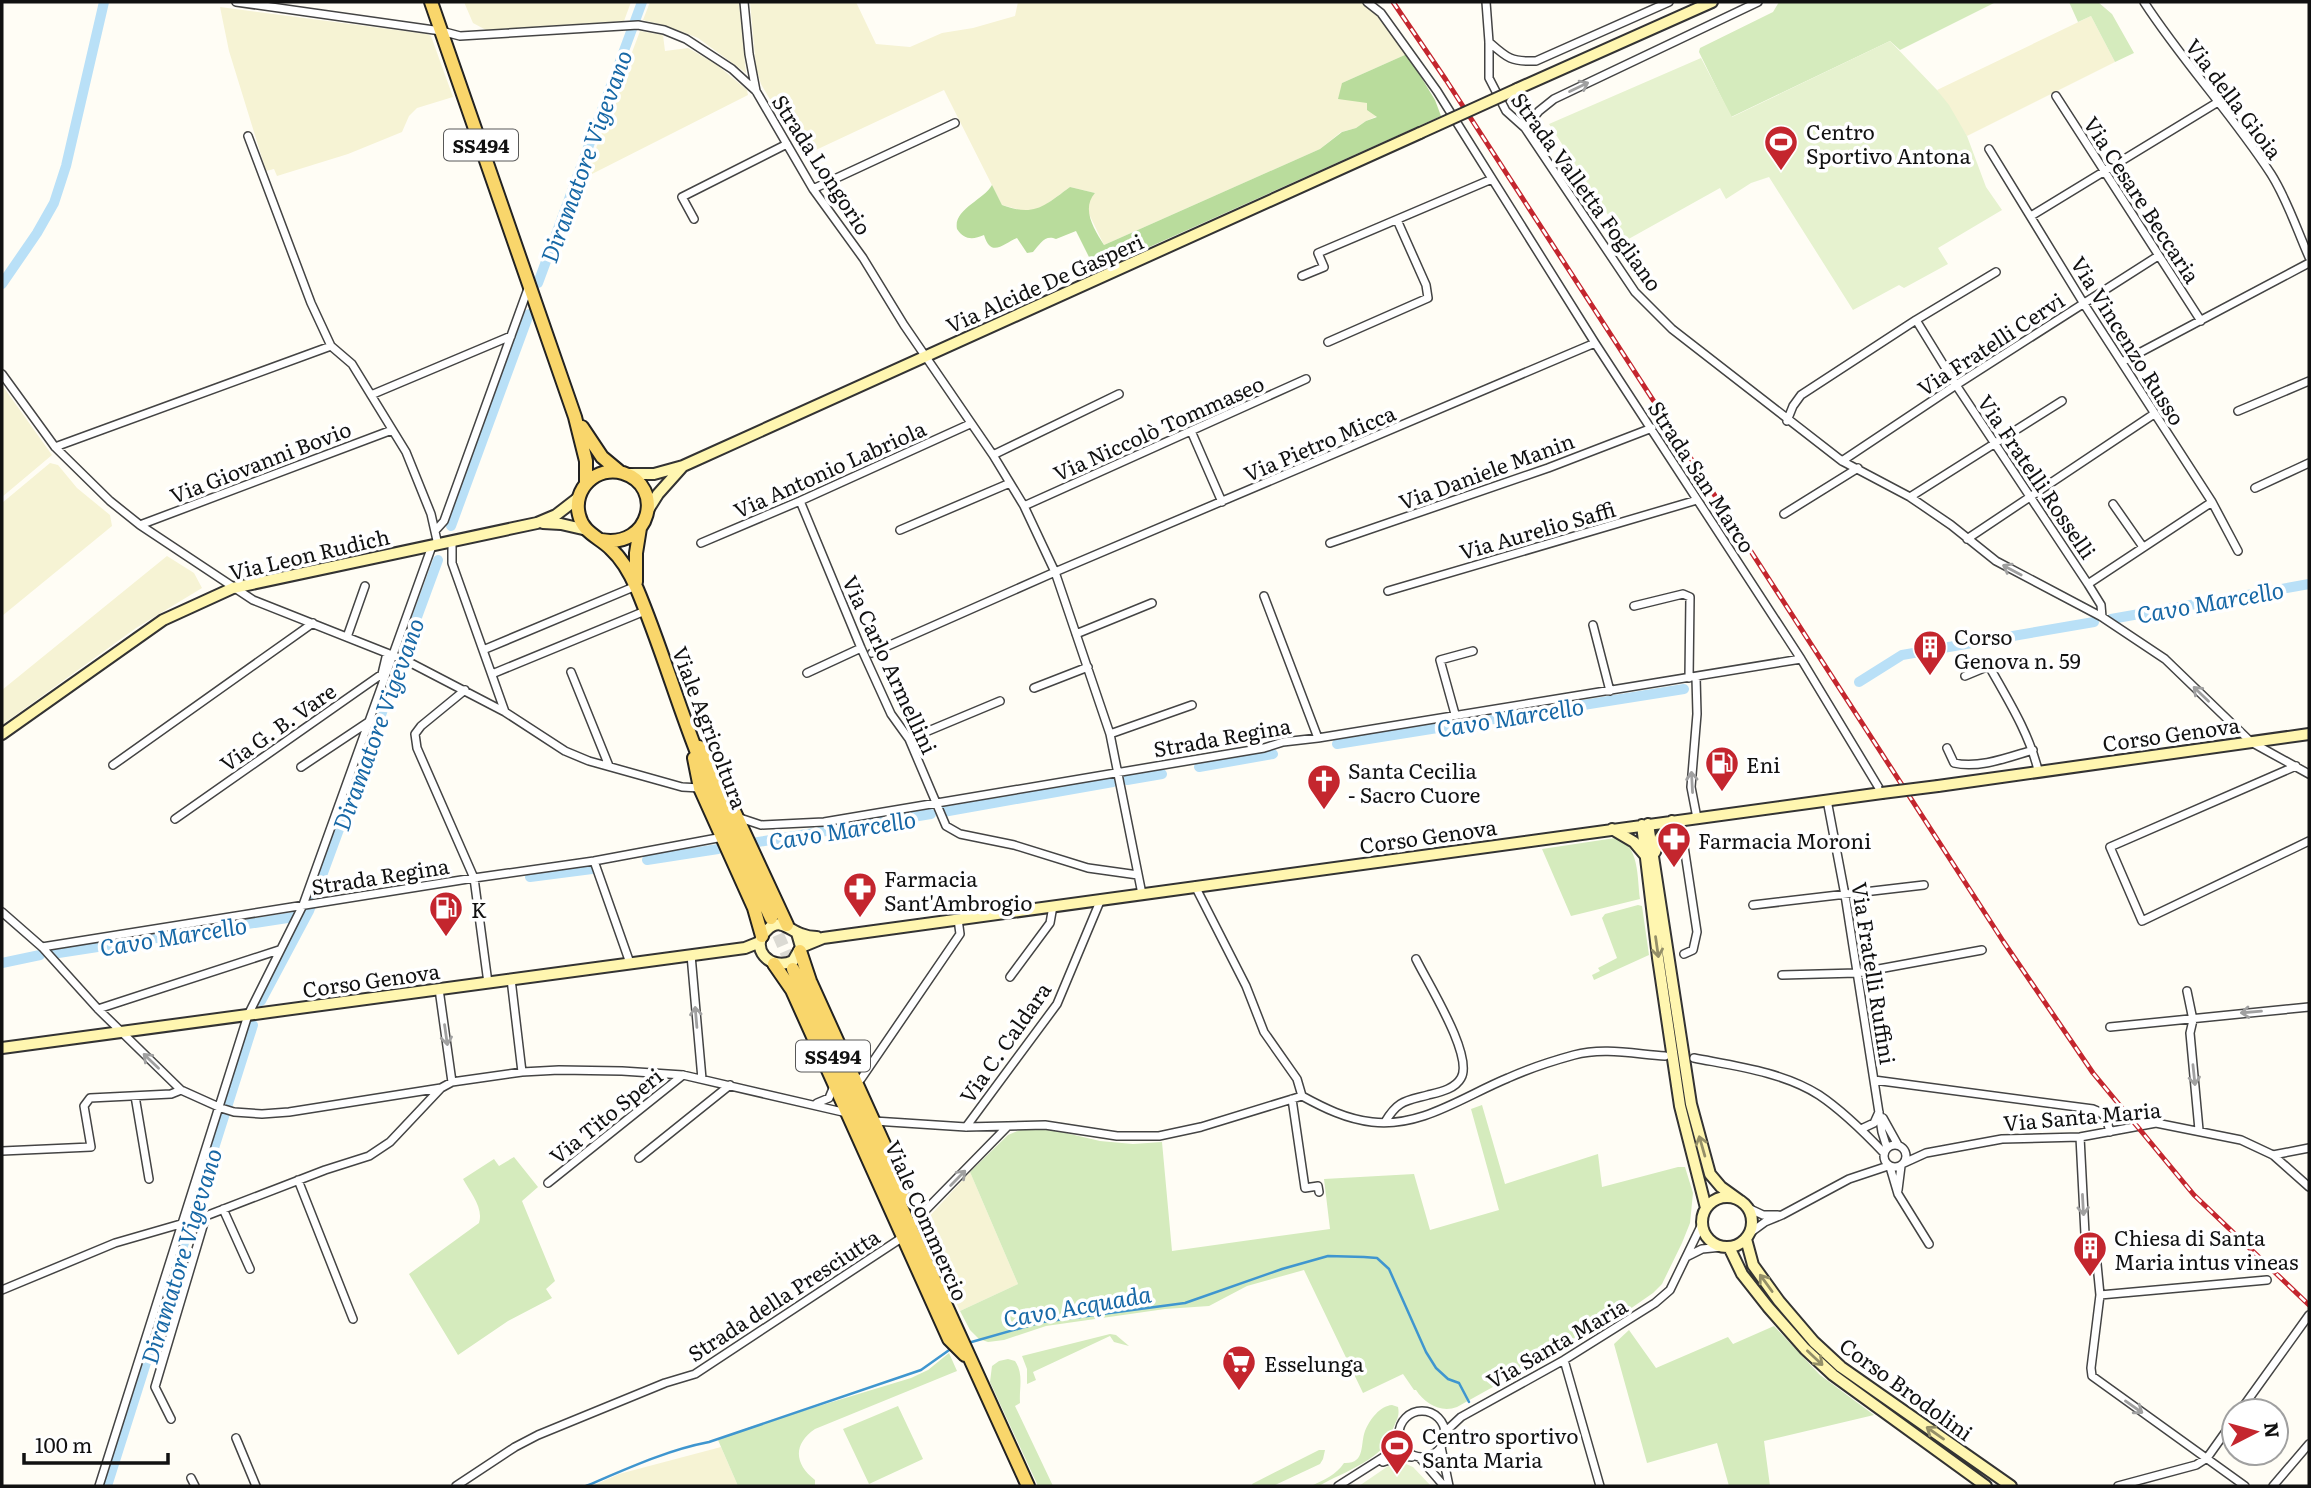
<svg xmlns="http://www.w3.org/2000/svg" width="2311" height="1488" font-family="Literata,serif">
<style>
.farmland{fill:#f6f3d4}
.green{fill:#d5ebbd}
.forest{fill:#b9dc9c}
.pitch{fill:#e6f2cf}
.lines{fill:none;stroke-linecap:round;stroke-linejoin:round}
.stream{stroke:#3f96cf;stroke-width:2.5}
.canal{stroke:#b9e0f7;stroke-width:10}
.primary-tunnel{stroke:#dbdad3;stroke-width:12;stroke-dasharray:12 6;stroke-linecap:butt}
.street-casing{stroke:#444;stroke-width:10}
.secondary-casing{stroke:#333;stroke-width:14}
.primary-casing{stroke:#222;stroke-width:16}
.street{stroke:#fff;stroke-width:7}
.secondary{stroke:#fff6b0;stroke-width:10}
.primary{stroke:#f9d66b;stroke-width:12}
.rail-casing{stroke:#c4262e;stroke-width:5}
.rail{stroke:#fff;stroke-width:2.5;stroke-dasharray:8;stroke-linecap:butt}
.secondary-bridge-casing{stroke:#333;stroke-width:14;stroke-linecap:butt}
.secondary-bridge{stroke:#fff6b0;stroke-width:10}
.oneway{stroke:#a0a0a0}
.oneway2{stroke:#948f68}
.labels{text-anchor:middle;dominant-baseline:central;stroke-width:7;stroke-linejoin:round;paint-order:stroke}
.shield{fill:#fff;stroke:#585858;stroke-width:2}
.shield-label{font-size:19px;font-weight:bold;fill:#111}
.street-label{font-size:21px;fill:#111;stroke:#fff}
.poi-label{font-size:21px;fill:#111;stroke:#fff;text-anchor:start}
.water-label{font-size:23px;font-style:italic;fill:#1768a6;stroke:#fff}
</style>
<rect width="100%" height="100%" fill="#fffdf5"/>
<path class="farmland" d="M464,2H631L624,21L486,30L473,23Z
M650,2H739L746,73L698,38L667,26L643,20Z
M750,2H856L876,44L910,47L942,33L973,28L1015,16L1018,2H1361L1378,15L1407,54L1342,83L1367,103L1377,116L1366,121L1356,128L1341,132L1320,149L1104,245L1088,212V201L1095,193L1070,187L1040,209L1027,212L1002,205L944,90L803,156L761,84L756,68Z
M220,7L427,34L431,36L453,97L417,108L409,116L402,132L348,154L277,176L274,169L266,171L229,51Z
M2091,16L2115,62L1967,136L1937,90Z
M640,31L663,35L665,51L688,48L716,64L747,90L748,95L588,176L586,175Z
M2,385L52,455L2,497Z
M50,463L58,465L77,488L110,515L112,526L2,616V503Z
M167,556L194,573L202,588L136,628L2,725V690Z
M970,1172L1018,1284L960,1311L925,1236L923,1225L927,1219Z
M721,1447L738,1486H592L619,1474Z"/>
<path class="green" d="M1779,2H1996L1900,50L1890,41L1731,117L1699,52L1700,48L1773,12Z
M2069,2H2098L2112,14L2134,53L2115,62L2091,16L2078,22Z
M1615,838C1640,844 1637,878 1640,899L1571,916L1542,849Z
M1638,905L1642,906L1649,955L1594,980L1592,975L1600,971L1598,968L1617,958L1602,918L1605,914Z
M1482,1105L1505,1184L1598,1154L1602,1187L1678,1167H1685L1693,1193L1690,1223L1682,1243L1662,1284L1653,1293L1620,1316L1457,1407C1441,1413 1425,1404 1416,1390H1414L1403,1374L1363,1393L1304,1270L1247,1286L1209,1306L1165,1309L1046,1326L1004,1340L988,1342L979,1339L970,1330L960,1311L1018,1284L970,1172L1008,1135L1020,1130L1040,1127L1100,1141L1133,1144L1162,1142L1172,1251L1330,1229L1324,1179L1414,1174L1430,1230L1499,1210L1471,1109Z
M514,1157L538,1187L522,1201L555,1281L546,1289L552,1298L508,1321L458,1355L409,1274L479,1223C484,1208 470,1192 463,1179L494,1159L499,1166Z
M1774,1326L1820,1375L1874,1415L1764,1441L1770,1486H1729L1717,1443L1647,1463L1614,1344L1629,1330L1656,1368L1728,1337L1733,1344Z
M1110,1334L1116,1335L1129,1346L1114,1342L1110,1336L1033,1372L1036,1380L1027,1384V1369L1022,1356Z
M949,1353L957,1371L815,1429C793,1444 794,1464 815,1480V1486H738L718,1440L750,1427L911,1378L928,1370Z
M1008,1359L1015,1361C1024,1374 1019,1388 1020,1403L1015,1406L1053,1486H1038L990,1382L992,1366L999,1361Z
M1392,1405L1398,1407C1400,1417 1396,1420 1393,1429C1385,1460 1344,1471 1319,1486H1311C1324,1480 1336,1475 1344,1463C1366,1464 1360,1444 1365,1431C1370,1419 1380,1406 1392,1405Z
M898,1406L923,1459L869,1484L843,1429Z
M1319,1450H1325L1323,1459L1320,1464L1273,1486H1253L1252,1484Z"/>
<path class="forest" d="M1407,54L1435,100L1441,116L1096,271L1076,231L1056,239C1045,234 1040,244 1033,252L1027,253L1017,238C1004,243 991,259 984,235C973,240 964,240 957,229C953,209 984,200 992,185L1002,205C1035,217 1044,206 1070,187L1095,193C1081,209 1094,229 1104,245L1320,149L1342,132L1356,128L1366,121L1377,117L1367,110V103L1338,99L1342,83Z"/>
<path class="pitch" d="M1890,41L1937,90L1949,105L1967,136L1986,187L2002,210L1938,248L1948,264L1904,288L1899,285L1853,310L1769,177L1751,183L1726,199L1720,188L1625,241L1549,124L1701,58L1732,117Z
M1397,1460L1413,1467L1431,1486H1359Z"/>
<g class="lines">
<path class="stream" d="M968,1343L1042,1322L1185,1303L1282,1269L1328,1256L1364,1257L1377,1258L1389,1269L1426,1352L1436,1368L1448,1379L1459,1383L1469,1402
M586,1486C626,1469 667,1450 709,1442L921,1370L952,1348"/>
<path class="canal" d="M635,21L642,2
M538,283L632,29
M2,284L37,233L54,203L66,166L104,2
M451,526L529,314
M2111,619L2309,584
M1859,682L1902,655L2094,622
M1337,744L1684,689
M1199,767L1273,754
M1127,780L1162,774
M943,812L1113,782
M752,843L931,814
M647,860L718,849
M530,877L592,869
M52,954L294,917
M2,963L40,955
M261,1001L309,911L438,560
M107,1486L253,1025"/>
<path class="primary-tunnel" d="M771,918L793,969"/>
<g class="street-casing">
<path id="street" d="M236,2L441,31L460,36L638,25L664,30L686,39L732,69L756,91L813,189L863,258L904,325L993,455L1024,506L1055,572L1110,734L1142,894
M744,2L749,54L756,91
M1367,2L1381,13L1437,91L1595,343L1801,659L1882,793
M1486,2L1489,42V78L1506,111L1525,128L1635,292L1672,329L1842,461L1910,497L1951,525L1996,561L2102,617L2165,659L2251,742L2309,774
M2144,2C2183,62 2232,114 2271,174C2287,199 2297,230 2309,257
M1489,42C1507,58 1511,62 1536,61L1669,2
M2056,96L2201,321
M1525,128L1539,111L1554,99L1758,2
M248,136L311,303L331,346L352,364L406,452L431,514L438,545
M1989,149L2084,304L2212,502L2238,551
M813,189L955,123
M2031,216L2218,102
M694,219L682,197L787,144
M1302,276L1324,267L1318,253L1492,179
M1916,320L1956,385L2088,584L2101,605L2102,617
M1328,342L1428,298L1426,285L1397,220
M2122,362L2309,263
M2,374L55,447L110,501L140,525L253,600L407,661L505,712L565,751L589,761L682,787L700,788
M371,395L511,336
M2238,411L2309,381
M1787,421L1793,406L1801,395L1916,320L1996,272
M1191,431L1222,502
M55,447L331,346
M993,455L1119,394
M1842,461L1956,385L2158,256
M2255,488L2309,463
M1910,497L2062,401
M800,501L861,648L891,714L909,739L946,826L960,834L1014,845L1088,868L1138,875
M2113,504L2143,547
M1024,506L1306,379
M1784,514L1858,468
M140,525L392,430
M900,530L1010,483
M435,531L444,521L529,286
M1967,539L2154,414
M452,542V563L505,712
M701,543L800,501L970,424
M1330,543L1548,468L1652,428
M2088,584L2212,502
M1388,591L1697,500
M1264,596L1318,738
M1634,606L1683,594L1690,597L1689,678
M1593,625L1610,691
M1076,634L1152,603
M347,637L365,586
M483,650L636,586
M872,653L1055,572L1595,343
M571,672L609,766
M807,673L861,648
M492,674L645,611
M1965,676L1989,666C2008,700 2029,733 2038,770
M1696,677L1697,714L1691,787L1697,818
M1034,688L1088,667
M465,690L421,726L415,734L417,748L474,878L488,983
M1455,714L1440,660L1473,651
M1110,734L1192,705
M909,739L1000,701
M1947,748L1954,763C1979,769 2009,757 2033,750
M113,765L313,623
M2296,766L2110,847L2142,921L2309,841
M301,767L370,721
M1827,800L1845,895L1882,1132L1887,1148
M740,818L761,825L824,822L1264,748L1283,742L1318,738L1801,659
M175,819L382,674L387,653
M1680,820L1697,932L1693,950L1684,954
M594,861L630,963
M1195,886L1246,986L1264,1032L1297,1079L1302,1096
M1753,905L1924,885
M2,912L42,947L98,1009L181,1090L221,1108L234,1112L262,1114L289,1112L441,1088
M42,947L474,878L594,861L723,837
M691,955L702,1079
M1782,975L1857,973L1982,950
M1010,977L1050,923L1053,906
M511,979L522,1072
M439,989L452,1082
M2187,991L2193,1020L2190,1033L2199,1130
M98,1009L279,950
M2110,1027L2309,1007
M1694,1058C1735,1066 1783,1072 1819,1095C1843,1111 1864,1132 1884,1153
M861,1079L960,934L958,919
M1874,1080L2093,1109C2105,1113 2107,1120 2110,1132
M135,1096L149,1179
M1292,1099L1305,1188L1318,1186L1319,1192
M817,1103L829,1098L834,1086
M1883,1118L1898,1145
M874,1121L966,1127L1045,1125L1117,1136H1159L1201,1127L1302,1096C1324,1108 1346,1119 1372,1122C1421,1128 1464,1096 1508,1078C1528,1069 1552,1061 1574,1055C1603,1047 1635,1054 1665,1056
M1385,1122C1398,1100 1406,1101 1428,1095C1440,1092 1455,1089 1461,1078C1474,1056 1427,982 1416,959
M966,1127L1057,1004L1101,899
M1861,1129L1874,1123L1879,1112
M2080,1137L2085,1234L2089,1249L2097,1264L2100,1295L2091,1368L2092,1376L2245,1486
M1884 1156a11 11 0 1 1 22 0a11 11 0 1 1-22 0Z
M2,1151L91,1147L84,1106L90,1098L171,1094L181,1090
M2273,1155L2309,1148
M639,1158L730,1085
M1904,1163L1926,1153L2002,1139L2080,1137L2156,1123L2241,1140L2273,1155L2309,1187
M1890,1167L1898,1194L1929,1244
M298,1180L353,1319
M548,1183L683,1075
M1898,1190L1901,1166
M1748,1208L1763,1215H1778
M223,1209L250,1269
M910,1226L1007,1127
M1750,1233L1765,1222L1782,1215L1849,1179L1888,1166
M1688,1256L1702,1249L1722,1247
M2,1290L115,1243L198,1219L325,1170L369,1156L390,1142L441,1088L452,1082L522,1072L559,1070L622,1071L683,1075L847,1113
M2100,1295L2267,1280
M1564,1360L1600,1486
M1399 1434a23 23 0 1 1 46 0a23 23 0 1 1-46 0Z
M2240,1411L2309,1315
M171,1419L155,1387L206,1216
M1445,1432L1461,1417L1564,1360L1655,1303L1670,1290L1702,1224
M236,1438L256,1486
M1441,1447L1449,1486
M1420,1458L1444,1486
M1383,1462L1402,1456L1412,1457
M191,1478L195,1486
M99,1486L248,1015L303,905L432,546
M456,1486L515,1447L538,1435L665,1383L695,1374L903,1237
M1338,1486L1390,1453L1398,1436
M2118,1486L2196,1465L2207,1458L2234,1420
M2273,1486L2309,1444"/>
</g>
<g class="secondary-casing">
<path id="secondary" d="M1517,89L1712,2
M625,474H654L683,466L1420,133
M648,510L658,494L683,466
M543,523L561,524L587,530
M2,734L163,620L233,588L537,523L556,515L578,498
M1938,786L2309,734
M1648,824L1691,1104L1710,1174L1721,1187L1739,1200
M1642,825L1658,958L1680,1106L1706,1208
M1612,829L1634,842L1645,855
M1655,852L1660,838L1672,821
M797,933L801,947L793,961C770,972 748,947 767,930C780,917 789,930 801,934C806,936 812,937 817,937
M801,947L823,938L1882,793
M2,1048L745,948L760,942
M1702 1222a25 25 0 1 1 50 0a25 25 0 1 1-50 0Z
M1746,1239L1753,1265L1779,1301L1814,1342L1841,1367L2011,1486
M1729,1247L1742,1274L1768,1307L1805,1349L1833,1375L1986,1486"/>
</g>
<g class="primary-casing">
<path id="primary" d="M431,2L575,417L586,461V483
M582,427L602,457L620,472
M601,540C651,549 665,486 623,473C597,465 572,489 579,515C583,533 599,537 611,549C622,559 631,575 637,589C661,646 678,706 701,763C722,816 747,867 771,918
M636,582V553L640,528
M699,747L715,770L787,925
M694,758L700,788L754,908L762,936
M800,951L810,981L897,1173L903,1199
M774,964L792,990L949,1339L965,1355
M793,969L1028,1486"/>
</g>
<use href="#street" class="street"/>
<use href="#secondary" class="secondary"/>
<use href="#primary" class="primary"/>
<g class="rail-casing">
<path id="rail" d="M1393,2L1446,80L2003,941L2093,1073L2194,1195L2309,1305"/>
</g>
<use href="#rail" class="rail"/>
<g class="secondary-bridge-casing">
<path id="secondary-bridge" d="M1420,133L1517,89
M1882,793L1938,786"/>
</g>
<use href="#secondary-bridge" class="secondary-bridge"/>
</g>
<defs><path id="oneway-shaft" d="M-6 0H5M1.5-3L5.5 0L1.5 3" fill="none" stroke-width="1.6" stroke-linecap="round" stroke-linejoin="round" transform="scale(1.75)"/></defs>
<g class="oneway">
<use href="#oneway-shaft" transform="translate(1579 87) rotate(-26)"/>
<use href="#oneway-shaft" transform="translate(2012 570) rotate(-152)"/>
<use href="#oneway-shaft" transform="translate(2201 694) rotate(-136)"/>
<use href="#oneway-shaft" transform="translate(1692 782) rotate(-93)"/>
<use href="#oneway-shaft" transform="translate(2251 1012) rotate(175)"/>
<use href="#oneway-shaft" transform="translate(696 1017) rotate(-95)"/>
<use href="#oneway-shaft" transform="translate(446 1035) rotate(82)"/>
<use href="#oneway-shaft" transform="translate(151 1061) rotate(-136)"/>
<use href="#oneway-shaft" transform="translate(2194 1075) rotate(84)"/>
<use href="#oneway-shaft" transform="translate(958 1178) rotate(-45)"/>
<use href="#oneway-shaft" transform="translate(2083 1205) rotate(87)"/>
<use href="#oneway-shaft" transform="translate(2134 1407) rotate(35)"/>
</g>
<g class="oneway2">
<use href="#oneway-shaft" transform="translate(1657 947) rotate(82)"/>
<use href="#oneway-shaft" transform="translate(1702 1146) rotate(-106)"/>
<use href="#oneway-shaft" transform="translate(1766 1283) rotate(-126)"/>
<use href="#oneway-shaft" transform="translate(1815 1358) rotate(43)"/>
<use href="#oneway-shaft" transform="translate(1935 1433) rotate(-145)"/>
</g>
<defs>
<g id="stadium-pin" transform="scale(1.75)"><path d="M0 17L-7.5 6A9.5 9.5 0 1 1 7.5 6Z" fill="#c4262e" stroke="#fff"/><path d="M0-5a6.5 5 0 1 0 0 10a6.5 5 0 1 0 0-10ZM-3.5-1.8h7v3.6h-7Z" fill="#fff"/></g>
<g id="building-pin" transform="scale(1.75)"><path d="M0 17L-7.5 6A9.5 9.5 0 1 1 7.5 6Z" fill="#c4262e" stroke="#fff"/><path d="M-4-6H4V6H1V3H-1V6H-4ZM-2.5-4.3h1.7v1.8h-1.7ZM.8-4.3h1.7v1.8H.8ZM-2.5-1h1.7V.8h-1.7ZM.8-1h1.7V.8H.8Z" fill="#fff"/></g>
<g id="fuel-pin" transform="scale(1.75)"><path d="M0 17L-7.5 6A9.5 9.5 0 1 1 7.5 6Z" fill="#c4262e" stroke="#fff"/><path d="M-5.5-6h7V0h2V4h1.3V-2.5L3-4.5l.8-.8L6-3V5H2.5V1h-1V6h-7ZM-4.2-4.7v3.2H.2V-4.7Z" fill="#fff"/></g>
<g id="church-pin" transform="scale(1.75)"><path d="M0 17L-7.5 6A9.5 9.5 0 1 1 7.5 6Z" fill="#c4262e" stroke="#fff"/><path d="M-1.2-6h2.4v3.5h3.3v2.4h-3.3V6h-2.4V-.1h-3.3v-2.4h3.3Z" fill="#fff"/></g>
<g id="pharmacy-pin" transform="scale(1.75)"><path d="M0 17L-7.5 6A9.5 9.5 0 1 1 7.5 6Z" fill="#c4262e" stroke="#fff"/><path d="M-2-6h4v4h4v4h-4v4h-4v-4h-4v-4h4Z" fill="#fff"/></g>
<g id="supermarket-pin" transform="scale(1.75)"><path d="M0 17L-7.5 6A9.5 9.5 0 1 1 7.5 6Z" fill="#c4262e" stroke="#fff"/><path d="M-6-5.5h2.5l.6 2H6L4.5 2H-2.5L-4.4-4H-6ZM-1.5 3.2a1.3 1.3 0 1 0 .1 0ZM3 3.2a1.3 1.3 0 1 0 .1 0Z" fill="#fff"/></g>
</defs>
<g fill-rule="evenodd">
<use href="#stadium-pin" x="1781" y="142"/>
<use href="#building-pin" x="1930" y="647"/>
<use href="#fuel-pin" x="1722" y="763"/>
<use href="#church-pin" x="1324" y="781"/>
<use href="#pharmacy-pin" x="1674" y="839"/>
<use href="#pharmacy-pin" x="860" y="889"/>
<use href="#fuel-pin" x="446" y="908"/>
<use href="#building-pin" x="2090" y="1248"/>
<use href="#supermarket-pin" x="1239" y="1362"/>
<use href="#stadium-pin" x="1397" y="1446"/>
</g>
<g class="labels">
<g class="shield">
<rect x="444" y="129.5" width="74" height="31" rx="5"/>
<rect x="796" y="1040.5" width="74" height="31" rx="5"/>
</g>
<g class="shield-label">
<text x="481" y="145">SS494</text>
<text x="833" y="1056">SS494</text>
</g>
<g class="street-label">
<text transform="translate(2235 98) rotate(53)">Via della Gioia</text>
<text transform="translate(823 164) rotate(57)">Strada Longorio</text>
<text transform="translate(1588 191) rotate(54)">Strada Valletta Fogliano</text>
<text transform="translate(2143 199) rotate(57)">Via Cesare Beccaria</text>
<text transform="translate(1044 282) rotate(-24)">Via Alcide De Gasperi</text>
<text transform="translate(2129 340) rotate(58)">Via Vincenzo Russo</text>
<text transform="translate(1990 343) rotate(-33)">Via Fratelli Cervi</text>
<text transform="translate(1158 427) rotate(-24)">Via Niccolò Tommaseo</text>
<text transform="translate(1319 442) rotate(-23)">Via Pietro Micca</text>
<text transform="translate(260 461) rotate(-21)">Via Giovanni Bovio</text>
<text transform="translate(829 468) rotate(-24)">Via Antonio Labriola</text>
<text transform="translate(1486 470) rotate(-20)">Via Daniele Manin</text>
<text transform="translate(1703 476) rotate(57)">Strada San Marco</text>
<text transform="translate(2038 476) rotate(56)">Via Fratelli Rosselli</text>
<text transform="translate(1537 529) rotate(-16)">Via Aurelio Saffi</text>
<text transform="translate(309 553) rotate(-13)">Via Leon Rudich</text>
<text transform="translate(891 664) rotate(65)">Via Carlo Armellini</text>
<text transform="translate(277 726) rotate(-35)">Via G. B. Vare</text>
<text transform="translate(711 727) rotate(69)">Viale Agricoltura</text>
<text transform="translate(2171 733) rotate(-8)">Corso Genova</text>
<text transform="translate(1222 736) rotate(-10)">Strada Regina</text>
<text transform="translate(1428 835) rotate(-8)">Corso Genova</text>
<text transform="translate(380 875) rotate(-9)">Strada Regina</text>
<text transform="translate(1875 973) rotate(81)">Via Fratelli Ruffini</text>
<text transform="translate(371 979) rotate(-8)">Corso Genova</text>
<text transform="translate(1004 1042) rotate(-55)">Via C. Caldara</text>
<text transform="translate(605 1115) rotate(-39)">Via Tito Speri</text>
<text transform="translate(2082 1115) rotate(-5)">Via Santa Maria</text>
<text transform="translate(928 1220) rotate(66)">Viale Commercio</text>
<text transform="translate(783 1294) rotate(-33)">Strada della Presciutta</text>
<text transform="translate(1556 1342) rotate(-30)">Via Santa Maria</text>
<text transform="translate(1907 1388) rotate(36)">Corso Brodolini</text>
</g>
<g class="poi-label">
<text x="1806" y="130">Centro<tspan x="1806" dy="24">Sportivo Antona</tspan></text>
<text x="1954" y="635">Corso<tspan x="1954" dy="24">Genova n. 59</tspan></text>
<text x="1746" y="763">Eni</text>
<text x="1348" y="769">Santa Cecilia<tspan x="1348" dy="24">- Sacro Cuore</tspan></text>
<text x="1698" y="839">Farmacia Moroni</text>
<text x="884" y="877">Farmacia<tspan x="884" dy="24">Sant'Ambrogio</tspan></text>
<text x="471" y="908">K</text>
<text x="2114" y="1236">Chiesa di Santa<tspan x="2114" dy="24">Maria intus vineas</tspan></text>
<text x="1264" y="1362">Esselunga</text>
<text x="1422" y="1434">Centro sportivo<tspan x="1422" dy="24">Santa Maria</tspan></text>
</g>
<g class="water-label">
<text transform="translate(585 156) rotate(-70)">Diramatore Vigevano</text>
<text transform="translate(2210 601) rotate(-10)">Cavo Marcello</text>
<text transform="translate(1510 716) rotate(-9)">Cavo Marcello</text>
<text transform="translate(377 724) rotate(-70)">Diramatore Vigevano</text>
<text transform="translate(842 829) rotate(-9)">Cavo Marcello</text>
<text transform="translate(173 935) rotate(-9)">Cavo Marcello</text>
<text transform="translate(180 1256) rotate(-73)">Diramatore Vigevano</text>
<text transform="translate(1077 1305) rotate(-10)">Cavo Acquada</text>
</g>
</g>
<rect width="2311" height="1488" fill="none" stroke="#111111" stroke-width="7"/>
<g transform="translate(2255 1432) rotate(84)"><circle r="33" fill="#ffffff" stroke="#a0a0a0" stroke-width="2"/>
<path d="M0-5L12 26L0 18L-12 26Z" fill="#c4262e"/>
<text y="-10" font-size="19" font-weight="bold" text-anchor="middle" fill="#111111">N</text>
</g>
<path d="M24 1453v10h144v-10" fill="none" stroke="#111111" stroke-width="3.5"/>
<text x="35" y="1453" font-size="21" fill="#111111" stroke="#ffffff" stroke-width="5" paint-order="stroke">100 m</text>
</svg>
